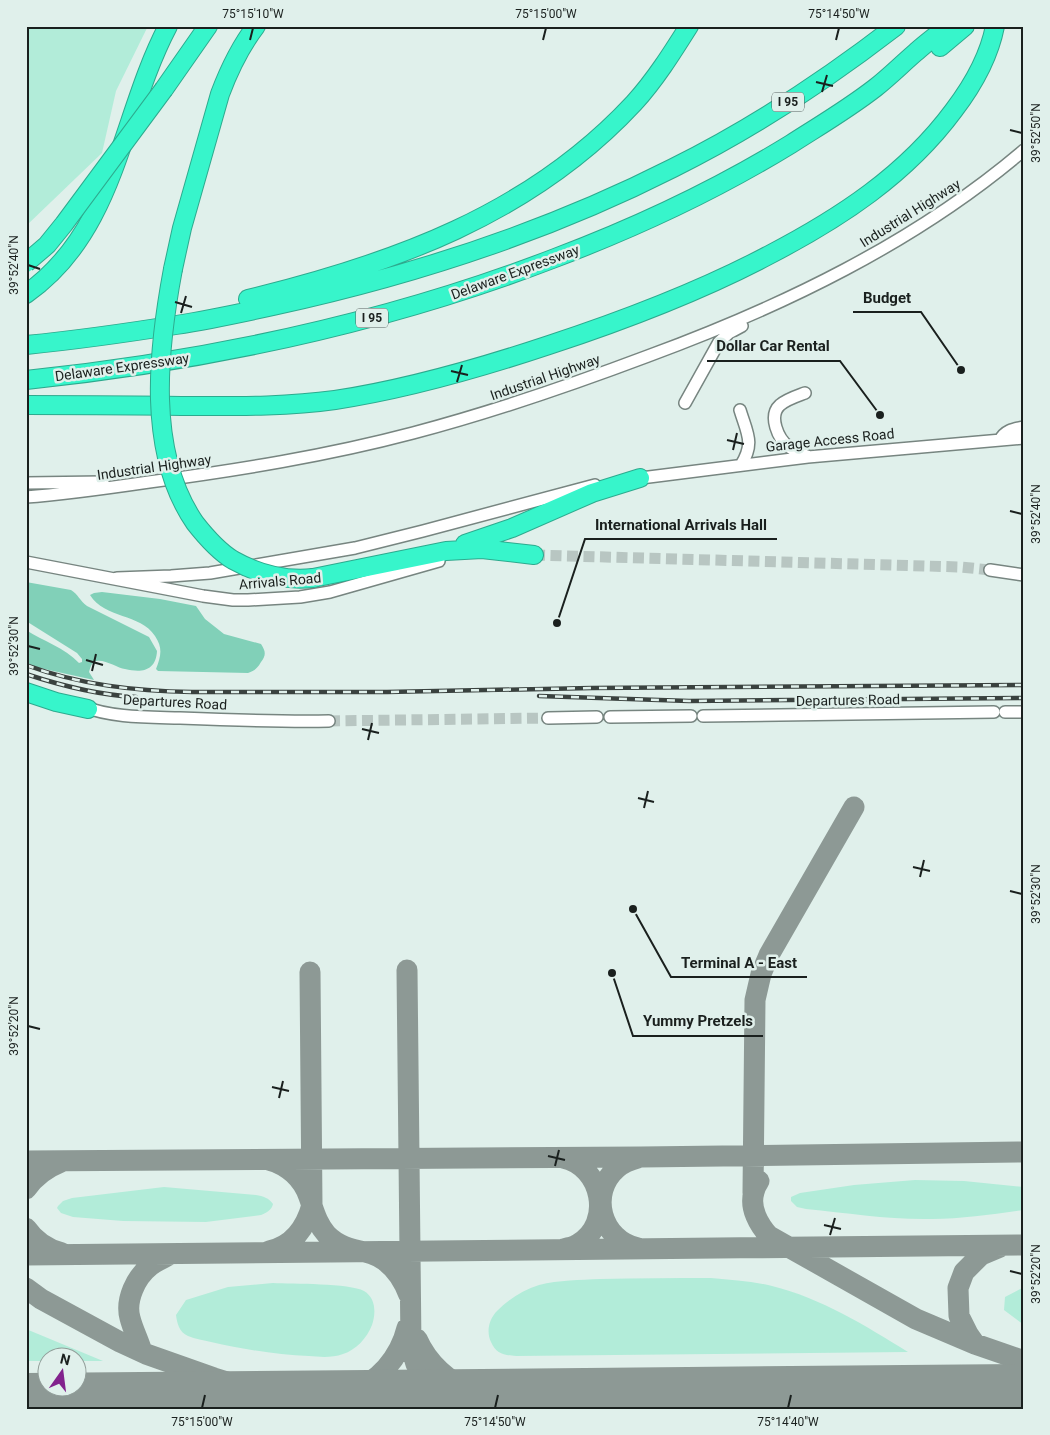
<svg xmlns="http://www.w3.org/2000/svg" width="1050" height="1435" font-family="Roboto,sans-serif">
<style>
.green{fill:#b2ecd9}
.water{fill:#81d0b8}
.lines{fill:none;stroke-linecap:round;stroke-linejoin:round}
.taxiway{stroke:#8d9995;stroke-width:21}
.runway{stroke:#8d9995;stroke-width:54}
.minor-tunnel{stroke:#b8c6c2;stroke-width:11;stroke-dasharray:11 5.5;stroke-linecap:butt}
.minor-casing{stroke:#778580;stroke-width:14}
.highway-casing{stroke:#2daa8e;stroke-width:20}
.minor{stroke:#fff;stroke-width:11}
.highway{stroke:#37f5cb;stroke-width:18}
.rail-casing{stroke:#3a423f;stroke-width:4.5}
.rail{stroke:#e0f0eb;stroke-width:2.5;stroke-dasharray:8;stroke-linecap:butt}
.highway-bridge-casing{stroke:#2daa8e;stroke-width:20;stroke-linecap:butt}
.highway-bridge{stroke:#37f5cb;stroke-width:18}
.ticks{fill:none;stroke:#1a201e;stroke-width:2}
.labels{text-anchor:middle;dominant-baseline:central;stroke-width:5;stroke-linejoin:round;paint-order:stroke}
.shield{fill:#e0f0eb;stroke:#555e5c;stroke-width:1}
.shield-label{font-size:12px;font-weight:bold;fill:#1a201e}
.street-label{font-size:14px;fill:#1a201e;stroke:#e0f0eb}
.leader{fill:none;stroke:#1a201e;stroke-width:2}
.callout-dot{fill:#1a201e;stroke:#e0f0eb;stroke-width:2}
.callout-label{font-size:15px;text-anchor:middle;font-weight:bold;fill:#1a201e;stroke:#e0f0eb;stroke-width:5;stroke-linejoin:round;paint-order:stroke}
.neatline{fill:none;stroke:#1a201e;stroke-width:2}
.ticks-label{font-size:12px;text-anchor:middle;fill:#1a201e}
</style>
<rect width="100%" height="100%" fill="#e0f0eb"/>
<path class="green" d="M26,26H148L116,91L102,153L26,226Z
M915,1180L964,1181L1024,1187V1210C994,1214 963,1219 932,1219C890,1220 848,1213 806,1209L797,1207L791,1201V1197L800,1193L854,1185Z
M164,1187L256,1195C263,1196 269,1198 273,1204C272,1210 266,1213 261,1215L206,1222L123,1221L73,1217L61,1213L57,1208L58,1206L63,1201L72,1198Z
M711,1278C732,1280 752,1281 772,1286C821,1298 866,1326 908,1352L516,1356C504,1355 496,1354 491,1342C486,1332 489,1319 497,1311C509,1299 523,1290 539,1285C559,1280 580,1280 600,1279C637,1278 674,1278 711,1278Z
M273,1283C292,1284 350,1283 364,1291C376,1298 376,1313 372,1325C367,1338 356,1350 343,1354C332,1358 320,1357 309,1356C276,1355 243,1349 211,1342C204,1340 195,1339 188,1336C179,1332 177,1323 176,1315L186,1300L228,1287Z
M1024,1287V1325L1004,1310L1005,1297Z
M26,1329L103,1361H78V1358H48L47,1361H26Z"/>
<path class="water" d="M26,582L71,590C78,594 80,601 87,606L149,637L157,651C156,671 142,673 125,669C117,668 102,657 94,662C91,664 90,669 89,672L94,680L26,665V630C43,641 65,648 79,663L82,662V659L77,653L26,621Z
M102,592L160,599L196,606L205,619L224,634L261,644C266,652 266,655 261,662C257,669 255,670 248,673L158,671L156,669C161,656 163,648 155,636C140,613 105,619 90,595L94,593Z"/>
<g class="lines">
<path class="taxiway" d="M407,970L411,1347L416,1364L433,1392L439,1409
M563,1158C602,1166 614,1223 578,1244C574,1247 568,1248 563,1249
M269,1160C288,1165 303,1179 309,1197C314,1211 317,1224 327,1235C338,1246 350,1249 365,1252C388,1257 401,1274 409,1295
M26,1161L641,1157L1024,1152
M759,1181C757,1184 755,1188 754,1192C749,1208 759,1225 769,1236L916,1319L975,1344L1024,1361
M26,1189C35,1176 46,1168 61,1162
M753,1193L755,1000L761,974L769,955L854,807
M26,1228C35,1241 46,1249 62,1253
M638,1248C601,1240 588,1193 617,1168C623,1163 631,1160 638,1158
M269,1251C293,1246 306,1227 312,1205L310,972
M26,1255L1024,1245
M26,1288L41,1299L120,1342L146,1354L214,1378L256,1391L284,1398
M417,1339C427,1362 449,1384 474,1391C484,1394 495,1394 505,1396
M975,1344L968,1334L959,1316L958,1288L964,1272L981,1255L1000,1247
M142,1352C139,1341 133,1330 130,1318C125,1300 136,1277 150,1266C156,1261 164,1258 171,1254
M325,1398C333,1396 341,1395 348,1392C378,1384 400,1357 407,1328"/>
<path class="runway" d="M26,1400L1024,1391"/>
<path class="minor-tunnel" d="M534,555L961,567L990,570
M329,721L548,718"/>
<g class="minor-casing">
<path id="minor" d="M805,393C797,396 787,399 780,405C768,416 778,439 789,447C794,451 801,454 807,456
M685,403L719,342L729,333L742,326
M740,410C747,433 755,443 741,465
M1000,440C1005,430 1014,429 1024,427
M633,479L808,457L1024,438
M26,483L103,482
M26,497C67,494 108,488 149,482C238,470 326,456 413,433C493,412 571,385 648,356C781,307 915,243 1024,150
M26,562L203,596L233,600H248L300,597L330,592L439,561
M990,570L1024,575
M117,578L171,576L210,573L355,548L423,531L595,485
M82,706C112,718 148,717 180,718C229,720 279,722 329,721
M1005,712H1024
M703,716L994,712
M610,717L691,716
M548,718L597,717"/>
</g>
<g class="highway-casing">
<path id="highway" d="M940,47L965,26
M164,89L208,26
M173,269L182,228L220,94C229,70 240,47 256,26
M26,294C117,230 120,117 168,26
M248,299C392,264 530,215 634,103C655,80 672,53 689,26
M26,345C76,340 126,333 176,325C208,320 241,313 273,306C411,276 547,232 673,168C752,129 826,80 896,26
M26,380C207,361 386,323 555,258C637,227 716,190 791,144C819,126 848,109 875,88C889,77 902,64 916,52C926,43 937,35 948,26
M26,405C78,405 129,405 181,406C233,406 284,407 335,400C408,389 480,368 549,345C625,320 699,292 769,255C840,218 906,175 954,110C973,85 989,57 995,26
M465,544L512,528L592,493L640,478
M313,578L446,551L482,549L534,555
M26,692L56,702L88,709"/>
</g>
<use href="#minor" class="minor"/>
<use href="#highway" class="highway"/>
<g class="rail-casing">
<path id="rail" d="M26,665C80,685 135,691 192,692H387L592,688L1024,685
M26,674C62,686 99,695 136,697
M539,696L689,701L1024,698"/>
</g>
<use href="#rail" class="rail"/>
<g class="highway-bridge-casing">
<path id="highway-bridge" d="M26,263L47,245L64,224L164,89
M173,269C158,349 146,452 195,523C206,537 218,551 233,560C258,574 285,581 313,578"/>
</g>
<use href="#highway-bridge" class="highway-bridge"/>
</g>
<path class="ticks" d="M250,40L253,28M543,40L546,28M836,40L839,28M816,82L833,86M822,92L827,75M1010,130L1022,133M28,265L40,269M175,302L192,307M181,313L186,296M451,371L468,375M457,382L462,365M727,440L744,444M733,450L737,433M1010,511L1022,514M28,646L40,649M86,660L103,665M92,671L96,654M362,729L379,733M368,740L372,723M638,798L654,802M644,808L648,791M913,867L930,871M920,877L924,860M1010,891L1022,894M28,1026L40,1029M272,1087L289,1091M279,1098L283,1081M548,1156L565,1160M555,1166L559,1150M824,1225L841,1229M830,1235L835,1218M1010,1271L1022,1274M202,1408L205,1395M495,1408L498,1395M788,1408L791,1395"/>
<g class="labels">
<g class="shield">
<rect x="772" y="92.5" width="32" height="19" rx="4"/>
<rect x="356" y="308.5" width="32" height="19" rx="4"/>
</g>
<g class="shield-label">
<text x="788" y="102">I 95</text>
<text x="372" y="318">I 95</text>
</g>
<g class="street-label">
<text transform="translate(910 213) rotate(-32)">Industrial Highway</text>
<text transform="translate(515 272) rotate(-20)">Delaware Expressway</text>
<text transform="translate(122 367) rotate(-8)">Delaware Expressway</text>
<text transform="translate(545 377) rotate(-19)">Industrial Highway</text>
<text transform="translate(830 440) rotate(-6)">Garage Access Road</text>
<text transform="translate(154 467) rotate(-8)">Industrial Highway</text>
<text transform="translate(280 581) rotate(-5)">Arrivals Road</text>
<text transform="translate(848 700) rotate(-1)">Departures Road</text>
<text transform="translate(175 702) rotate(3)">Departures Road</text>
</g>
</g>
<path class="leader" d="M961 370L921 312H853M880 415L840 361H707M557 623L585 539H777M633 909L671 977H807M612 973L633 1036H763"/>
<g class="callout-dot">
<circle cx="961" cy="370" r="5"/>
<circle cx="880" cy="415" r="5"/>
<circle cx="557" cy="623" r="5"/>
<circle cx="633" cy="909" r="5"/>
<circle cx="612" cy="973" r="5"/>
</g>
<g class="callout-label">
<text x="887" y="303">Budget</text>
<text x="773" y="351">Dollar Car Rental</text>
<text x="681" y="530">International Arrivals Hall</text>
<text x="739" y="968">Terminal A - East</text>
<text x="698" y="1026">Yummy Pretzels</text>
</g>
<rect width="1050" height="1435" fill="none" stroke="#e0f0eb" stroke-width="55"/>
<g transform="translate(62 1372) rotate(14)"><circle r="24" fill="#e0f0eb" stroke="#919d99"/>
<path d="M0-4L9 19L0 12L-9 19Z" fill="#82228d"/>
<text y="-8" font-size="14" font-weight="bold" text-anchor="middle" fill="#1a201e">N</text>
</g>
<rect x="28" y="28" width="994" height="1380" class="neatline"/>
<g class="ticks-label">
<text x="253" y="18">75°15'10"W</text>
<text x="546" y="18">75°15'00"W</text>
<text x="839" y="18">75°14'50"W</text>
<text transform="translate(1036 133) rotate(-90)" y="4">39°52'50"N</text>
<text transform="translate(14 265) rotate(-90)" y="4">39°52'40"N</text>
<text transform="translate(1036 514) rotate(-90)" y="4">39°52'40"N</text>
<text transform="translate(14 646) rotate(-90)" y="4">39°52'30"N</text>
<text transform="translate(1036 894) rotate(-90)" y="4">39°52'30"N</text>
<text transform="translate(14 1026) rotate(-90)" y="4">39°52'20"N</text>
<text transform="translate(1036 1274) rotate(-90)" y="4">39°52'20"N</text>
<text x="202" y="1426">75°15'00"W</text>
<text x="495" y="1426">75°14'50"W</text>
<text x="788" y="1426">75°14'40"W</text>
</g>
</svg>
